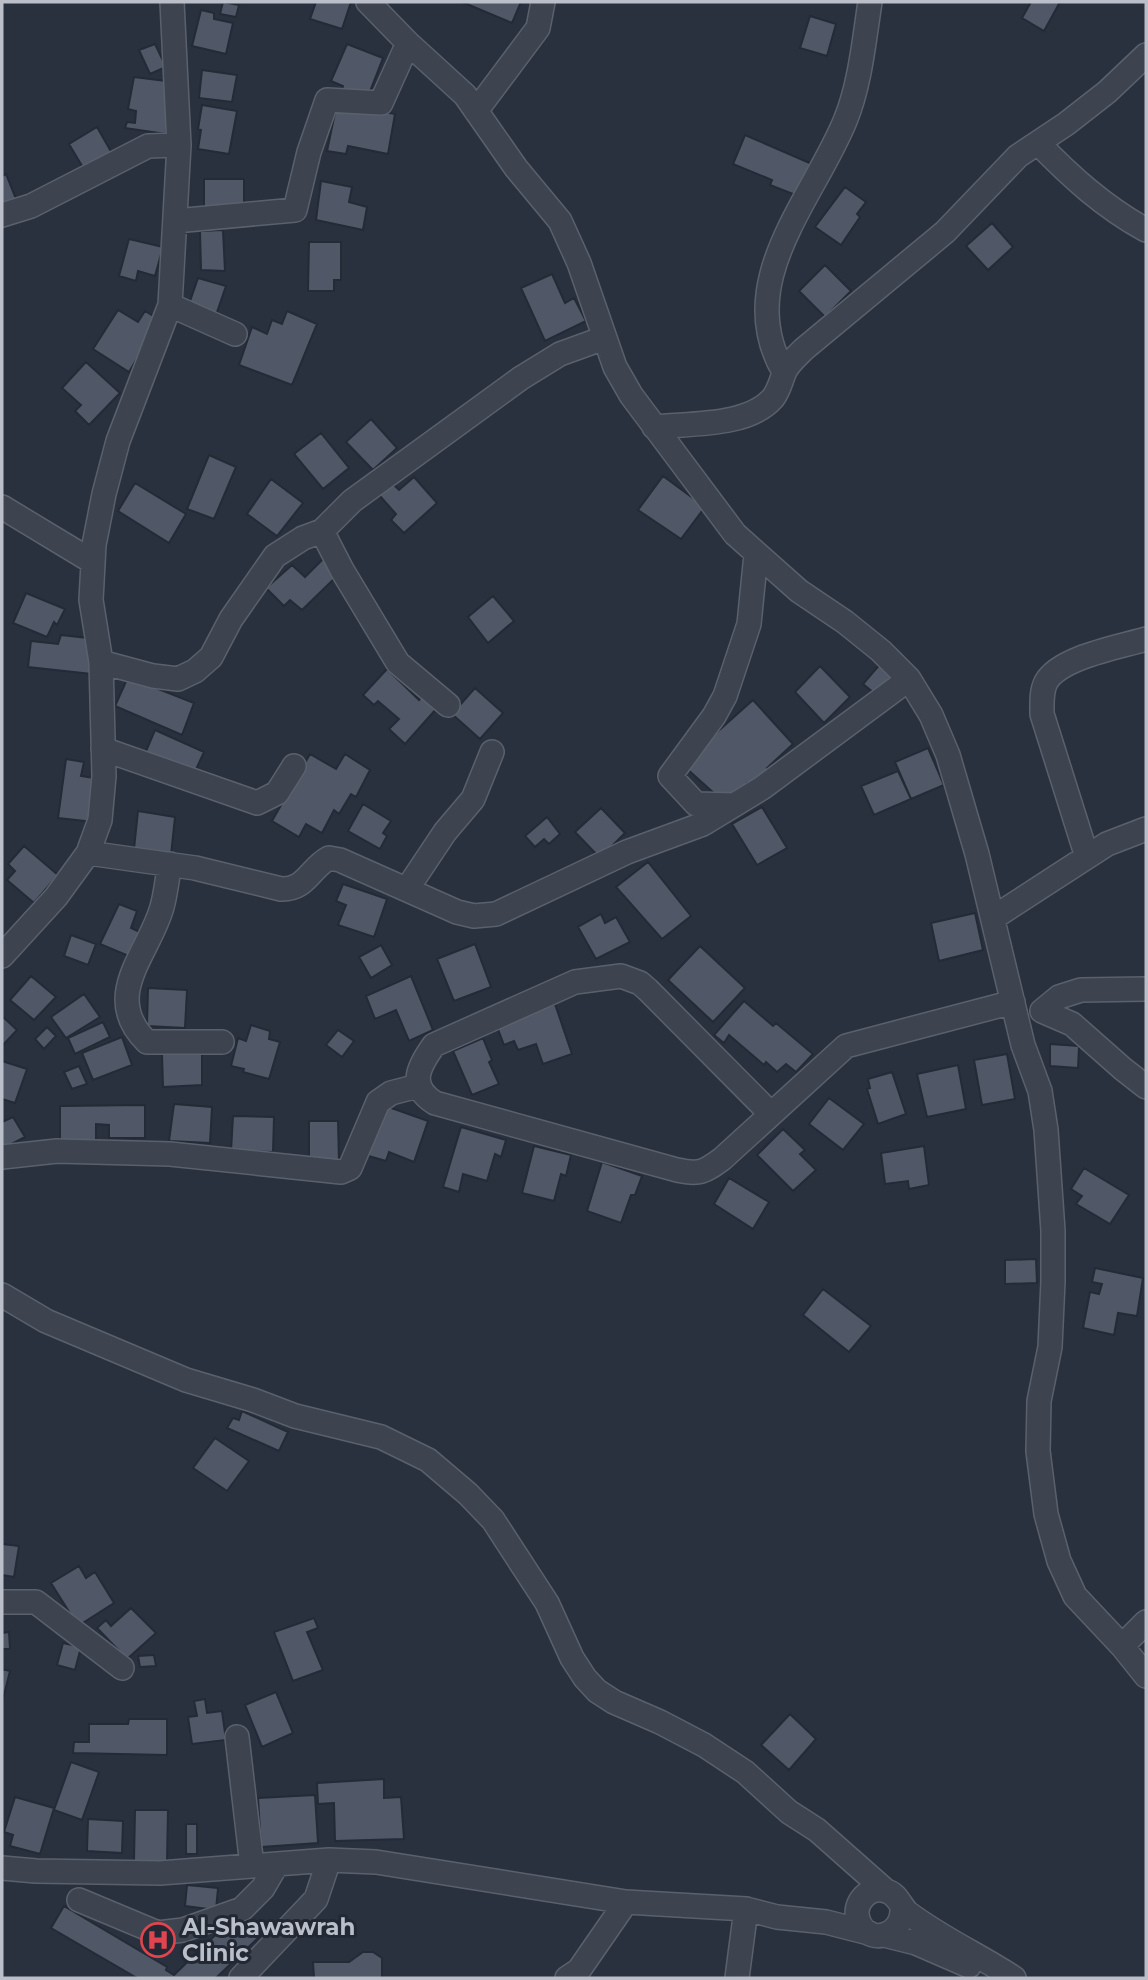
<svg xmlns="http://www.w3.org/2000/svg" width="1148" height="1980" font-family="Montserrat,sans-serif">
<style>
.building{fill:#505867;stroke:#242a36;stroke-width:2}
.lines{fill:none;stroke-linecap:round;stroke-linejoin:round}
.minor-casing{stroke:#5b616c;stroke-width:26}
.minor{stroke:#3d434f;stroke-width:23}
.labels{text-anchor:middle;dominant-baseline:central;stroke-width:6;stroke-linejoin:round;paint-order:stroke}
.poi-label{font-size:23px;font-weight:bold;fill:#babfc9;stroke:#222834;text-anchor:start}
</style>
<rect width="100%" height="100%" fill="#29313f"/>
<path class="building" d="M223,2L239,5L236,17L220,14Z
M316,2H351L342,29L310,19Z
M462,2H521L512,23Z
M1031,2H1060L1044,31L1022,18Z
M201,10L214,13V19L233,23L226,54L192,46Z
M810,16L836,24L827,56L800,48Z
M155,44L166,67L150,74L139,50Z
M347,44L383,58L367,99L342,90L343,86L331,81Z
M202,70L237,75L232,102L199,98Z
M134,77L174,82L166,134L125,128L127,122L135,123L136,111L128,109Z
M337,103L395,114L388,154L348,146L346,154L327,151Z
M202,105L237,111L229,154L198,149L201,130L198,129Z
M97,127L113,155L85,171L69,144Z
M745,135L812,164L798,196L770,185L772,180L733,164Z
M6,174L16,199L2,206V176Z
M204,179H244V210L204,209Z
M321,181L352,187L349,202L367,207L363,230L316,220Z
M845,187L866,202L857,214L860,217L841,245L815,227Z
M992,223L1013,247L988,270L966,246Z
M223,230L225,271L201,270L200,231Z
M129,239L163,247L155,276L138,271L136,281L119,276Z
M309,242H341V280H334V291H308Z
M825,265L851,291L825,317L799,291Z
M552,274L565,303L574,298L586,321L545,341L521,288Z
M198,278L226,286L216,315L188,307Z
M118,310L138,322L145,311L160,320L129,372L93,349Z
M287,311L317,324L292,385L239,365L252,327L267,334L272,320L282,324Z
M86,362L120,393L89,425L75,411L81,405L62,388Z
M371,419L397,448L373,470L346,442Z
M321,433L349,468L323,489L294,454Z
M209,455L236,467L214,519L187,509Z
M663,476L705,507L681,539L638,510Z
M414,477L437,503L404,533L391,520L396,514L379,495L392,483L399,490Z
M271,479L303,503L277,536L247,514Z
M135,483L186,514L169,543L118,511Z
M323,559L338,575L302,610L290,600L284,606L266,588L292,565L305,577Z
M26,593L65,609L57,625L54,622L47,637L13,623Z
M493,596L514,621L488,643L468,617Z
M61,635L97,639L92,674L28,667L31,641L58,644Z
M881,663L897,678L879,697L863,684Z
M820,666L850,697L824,723L795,692Z
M387,669L419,700L423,695L437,708L405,744L389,729L399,719L378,701L374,705L363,695Z
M128,677L194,703L182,735L115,706Z
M475,688L503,713L480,739L452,714Z
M753,700L793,744L767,768L770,772L752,787L747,783L735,797L716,795L686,768L689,757Z
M155,730L204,752L193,776L144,756Z
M928,748L944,785L911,799L895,762Z
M310,754L336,769L345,754L370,770L356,797L351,794L339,814L334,810L322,833L306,824L299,837L272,821Z
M66,759L84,762L81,776L100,779L94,822L58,818Z
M898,771L911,799L874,815L861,786Z
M363,804L391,821L383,833L387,836L380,849L348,831Z
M762,807L787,848L757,865L732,824Z
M601,808L625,833L600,858L575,832Z
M138,811L175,817L171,855L134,849Z
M547,817L560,834L549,844L544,839L535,847L525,836Z
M24,846L58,875L34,903L7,880L15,871L8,864Z
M648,862L691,916L662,939L616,887Z
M343,884L387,899L374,937L338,925L346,905L336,901Z
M119,904L137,911L131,928L142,933L131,957L100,944Z
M975,913L983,950L939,961L931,923Z
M601,914L605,923L616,917L630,942L596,959L578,927Z
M71,935L96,944L88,965L64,956Z
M475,944L491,987L454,1001L437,959Z
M381,945L392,965L371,978L359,957Z
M700,946L745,988L713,1022L668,980Z
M31,976L56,997L34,1020L10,1000Z
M411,976L433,1030L409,1041L396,1010L375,1019L366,996Z
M148,988L187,990L185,1028L147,1026Z
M84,994L100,1017L66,1038L51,1017Z
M744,1001L773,1026L776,1023L813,1054L796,1072L786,1064L777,1072L766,1062L764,1065L729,1035L724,1043L714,1035Z
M555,1004L572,1054L543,1064L536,1044L518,1050L514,1041L504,1045L496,1024Z
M2,1016L17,1030L2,1046Z
M103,1022L110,1037L75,1054L68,1038Z
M251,1025L270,1031L269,1039L280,1042L269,1079L243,1072L244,1069L231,1066L238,1038L246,1041Z
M47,1027L56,1036L44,1049L35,1039Z
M338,1030L354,1041L342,1057L326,1045Z
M122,1037L132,1065L93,1080L82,1053Z
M483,1038L492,1060L489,1062L499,1084L472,1095L453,1051Z
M1050,1044L1079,1046L1078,1068L1050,1066Z
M202,1052V1085L163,1087L162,1054Z
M1007,1054L1015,1099L982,1105L974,1060Z
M2,1061L27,1069L15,1103L2,1099Z
M958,1065L966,1109L927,1117L917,1074Z
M79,1066L87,1084L72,1089L64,1072Z
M892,1072L906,1114L878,1124L867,1089L870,1088L868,1079Z
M829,1098L864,1124L843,1150L809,1124Z
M174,1104L212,1107L210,1143L169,1141Z
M145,1105V1138H109V1125L96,1124V1140L60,1141V1106Z
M383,1105L428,1121L414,1162L389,1152L386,1161L365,1155Z
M233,1116L274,1117L273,1152L231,1151Z
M13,1117L25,1137L2,1149V1122Z
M309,1121H338L339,1162L309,1163Z
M461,1127L506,1140L501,1157L495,1154L487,1181L463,1174L459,1192L443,1187Z
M783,1129L805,1150L800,1154L816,1170L793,1191L757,1155Z
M534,1146L571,1155L566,1176L561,1174L554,1201L522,1193Z
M924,1146L929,1185L909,1189L908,1181L885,1184L881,1153Z
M602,1162L642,1176L635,1195H631L621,1223L587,1211Z
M1084,1168L1129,1195L1110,1224L1076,1204L1082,1196L1071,1189Z
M729,1178L769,1202L753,1229L714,1204Z
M1036,1259L1037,1283L1005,1284V1260Z
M1095,1268L1143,1278L1137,1316L1118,1313L1114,1335L1083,1328L1090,1292L1099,1294L1102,1284L1092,1282Z
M823,1289L871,1326L849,1352L803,1315Z
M242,1411L288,1432L279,1451L227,1428L233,1418L239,1420Z
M215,1438L249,1461L227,1491L193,1468Z
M2,1544L19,1546L14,1577L2,1575Z
M79,1566L86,1578L95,1572L114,1603L78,1626L51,1583Z
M131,1608L156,1633L127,1659L97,1628L106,1620L111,1626Z
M314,1618L318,1628L307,1632L323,1670L293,1681L274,1632Z
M9,1632L10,1649H2V1633Z
M63,1643L81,1647L75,1670L57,1665Z
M154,1655L156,1666L140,1667L138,1656Z
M2,1669L10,1671L2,1703Z
M276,1692L293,1733L262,1747L245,1705Z
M205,1699L207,1713L222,1711L226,1740L192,1744L188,1717L197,1716L194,1701Z
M790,1714L816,1739L789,1770L761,1745Z
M129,1719H167V1755L73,1753L74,1742H89V1724H128Z
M71,1762L99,1772L82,1820L54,1810Z
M384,1779V1798L401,1797L404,1839L335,1841L334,1803L318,1804L317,1783Z
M315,1795L318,1843L261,1847L258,1798Z
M15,1797L54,1808L40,1854L10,1846L13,1835L4,1832Z
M135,1810H168L167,1862L134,1861Z
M88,1819L123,1821L122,1853L87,1851Z
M186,1824H197V1854H186Z
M187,1885L218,1888L216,1910L185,1906Z
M64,1906L167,1967L166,1970L174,1975L236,1915L258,1938L216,1978H137L51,1928Z
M363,1952H373L382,1958V1978H314L313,1962H349Z"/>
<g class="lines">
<g class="minor-casing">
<path id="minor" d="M368,2L408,43L465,95L516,168L560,221L579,263L615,367L631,395L735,534L799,591L845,622L881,651L909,679L931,715L948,755L977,854L1023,1045L1040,1091L1046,1130L1053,1231V1281L1050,1347L1039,1401L1038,1451L1046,1514L1059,1561L1075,1596L1122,1646L1146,1676
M476,111L538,28L543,2
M1038,143C1071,177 1104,207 1146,230
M2,215L31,206L148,146L179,145
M175,221L295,210L309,152L327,100L381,103L408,43
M170,305L235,334
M784,372C732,283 812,201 845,121C860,85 864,41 870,2
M654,427C689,423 748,427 773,398C780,389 781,379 786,369C791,361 798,355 804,349L945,232L1018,156L1066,124L1107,92L1146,55
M2,507L93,562
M322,531L342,570L398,663L448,705
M101,662L153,676L178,679L195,671L211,657L231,619L275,556L303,538L322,531L352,501L521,378L560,354L604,338
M103,749L257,803L277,793L294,766
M734,805L696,804L670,776L714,716L725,696L749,624L756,554
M88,853L195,868L281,889C306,890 310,868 329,858L340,860L457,912L474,916L496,914L627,852L703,824L762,788L909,679
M1087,857L1042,714C1042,703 1041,692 1046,682C1060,657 1120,647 1146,639
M170,864C167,878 166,893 162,907C149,954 100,996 147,1042H222
M407,889L445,832L473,799L492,752
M993,918L1107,844L1146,829
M2,956L56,897L88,853L100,820L104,776L101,662L91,600L94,545L104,494L118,441L170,305L179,145L172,2
M1146,989L1081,990L1059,997L1042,1011L1072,1024L1123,1069L1146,1087
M771,1114L648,990L640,983L621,976L575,982L434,1045C418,1067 408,1086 435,1103L677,1170C700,1175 704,1172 722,1159L846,1046L1013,1002
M2,1157L57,1151L170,1154L341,1172L350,1168L378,1102L391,1093L418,1086
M2,1295L46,1321L186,1380L253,1400L295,1416L381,1437L428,1460L468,1494L493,1520L547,1603L572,1658L585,1678L597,1691L614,1702L660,1722L704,1745L745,1772L789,1812L817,1830L886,1891
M2,1602H36L122,1668
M1122,1646L1146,1622
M237,1737L252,1866
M2,1868L36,1871L160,1873L329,1860L376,1862L626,1902L746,1909L777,1917L826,1922L869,1933
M79,1900L158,1933L183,1930L242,1909L263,1888L277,1864
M902,1908C904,1937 866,1947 858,1919C853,1903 869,1885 886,1891C898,1894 900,1906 908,1913C941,1938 979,1955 1014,1978
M884,1935L916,1943L969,1966
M241,1978L316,1899L329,1860
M567,1978L579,1970L626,1902
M737,1978L746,1909"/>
</g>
<use href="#minor" class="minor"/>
</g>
<defs>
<g id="hospital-ring" transform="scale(1.75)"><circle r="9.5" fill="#222834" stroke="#e0444e" stroke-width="1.5"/><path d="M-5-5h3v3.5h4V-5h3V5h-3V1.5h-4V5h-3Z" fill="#e0444e"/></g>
</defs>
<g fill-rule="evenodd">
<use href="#hospital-ring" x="158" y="1940"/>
</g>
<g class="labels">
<g class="poi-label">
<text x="182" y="1927">Al-Shawawrah<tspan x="182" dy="26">Clinic</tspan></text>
</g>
</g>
<rect width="1148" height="1980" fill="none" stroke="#babfc9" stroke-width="7"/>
</svg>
